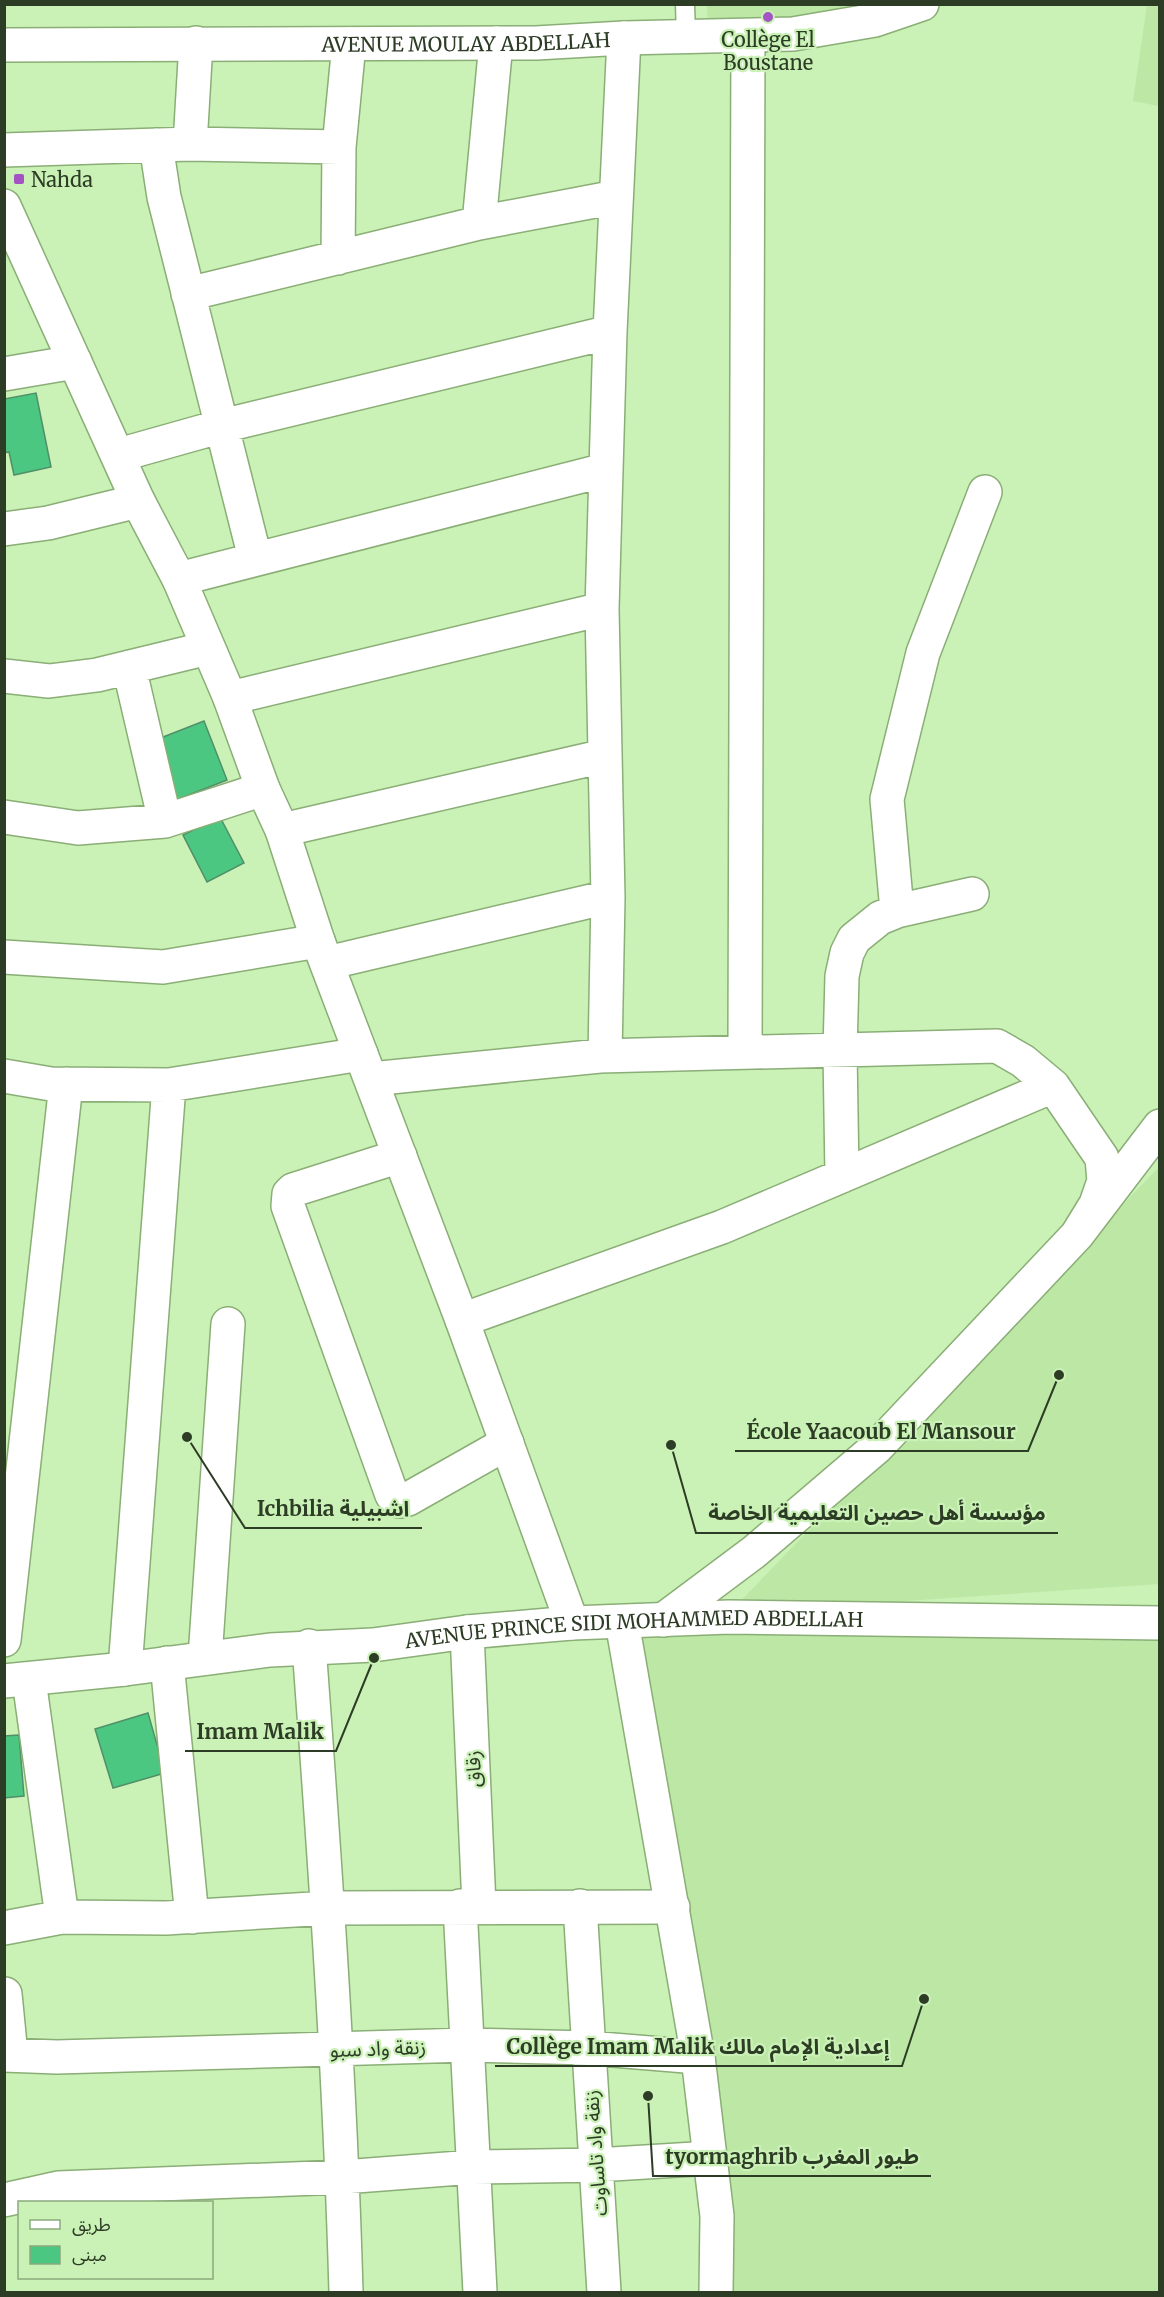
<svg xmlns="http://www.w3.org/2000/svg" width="1164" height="2297" font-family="Merriweather,'Noto Sans Arabic',serif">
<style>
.built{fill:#bce7a5}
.building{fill:#4bc781;stroke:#518f68;stroke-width:1.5}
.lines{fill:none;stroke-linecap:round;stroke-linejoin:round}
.lane-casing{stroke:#8aae76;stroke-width:21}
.street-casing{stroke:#8aae76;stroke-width:36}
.secondary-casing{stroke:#8aae76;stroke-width:36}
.lane{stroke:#fff;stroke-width:18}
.street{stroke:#fff;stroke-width:33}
.secondary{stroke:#fff;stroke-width:33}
.poi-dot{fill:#a353c4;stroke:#caf1b6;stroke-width:2}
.labels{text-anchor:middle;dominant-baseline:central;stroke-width:4.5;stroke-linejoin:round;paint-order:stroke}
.poi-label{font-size:20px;fill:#2d3c25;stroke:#caf1b6}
.street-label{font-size:20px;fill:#2d3c25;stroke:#caf1b6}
.leader{fill:none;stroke:#2d3c25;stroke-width:2}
.callout-dot{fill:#2d3c25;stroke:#caf1b6;stroke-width:2}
.callout-label{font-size:21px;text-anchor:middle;font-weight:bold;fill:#2d3c25;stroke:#caf1b6;stroke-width:4.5;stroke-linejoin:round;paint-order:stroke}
</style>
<rect width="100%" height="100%" fill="#caf1b6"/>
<path class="built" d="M707,5H902L708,28Z
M1147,5H1159V106L1133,101Z
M1159,1167V1584L738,1612L1159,1627V2292H717L621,1612L729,1613Z"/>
<path class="building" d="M36,393L51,467L14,475L9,452L4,453V399Z
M204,721L227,780L176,800L153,741Z
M220,817L244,863L207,882L183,835Z
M148,1713L165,1773L113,1788L95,1729Z
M19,1735L24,1796L4,1798V1736Z"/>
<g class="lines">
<g class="lane-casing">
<path id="lane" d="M685,4L686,36"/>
</g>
<g class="street-casing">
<path id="street" d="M190,144L339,147
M156,145L164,197L255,558
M4,150L190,144L196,43
M479,223L496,43
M338,258L339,147L349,44
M188,294L479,223L616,197
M4,374L75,362
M119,455L222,426L610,332
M4,529L48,523L138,501
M179,579L605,470
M129,667L165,821
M4,676L49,681L97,675L208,648
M230,698L602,609
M4,817L78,828L165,821L263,789
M282,830L604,756
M897,911L887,799L923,653L985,492
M4,957L163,967L318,941
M327,963L608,897
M745,1051L748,36
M605,1056L608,897L602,609L610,332L624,38
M4,1076L51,1084L169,1085L361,1054
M371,1079L600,1056L997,1046L1023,1061L1053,1086L1102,1158L1104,1181L1096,1204L1077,1235
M400,1156L293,1190L289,1194L288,1206L392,1495L400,1501L408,1499L507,1443
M842,1176L840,1051L842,976L847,953L854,939L880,918L897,911L972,894
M462,1320L722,1227L1053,1086
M663,1620L754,1552L877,1447L1077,1235L1160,1126
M467,1632L479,1906
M4,1640L66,1084
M309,1646C325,1862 340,2077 346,2292
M205,1658L228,1324
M167,1663L192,1917
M125,1669L169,1085
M29,1680L62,1917
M460,1906L480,2292
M580,1906L604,2292
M4,1928L62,1917L166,1918L328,1908L673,1907
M5,1994L11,2055
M4,2055L57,2057L467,2045L589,2048L698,2057
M4,2200L58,2188L343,2177L473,2167L596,2165L711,2158"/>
</g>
<g class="secondary-casing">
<g id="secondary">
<path id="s1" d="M4,45L536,43L624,38L793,34L875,20L922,4"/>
<path d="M4,206L138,501L179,579L230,698L263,789L282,830L318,941L462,1320L572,1623"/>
<path d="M622,1622L698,2057L717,2216L716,2292"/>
<path id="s2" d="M4,1681L125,1669L270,1650L373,1645L467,1632L572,1623L729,1617L1160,1623"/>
</g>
</g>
<use href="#lane" class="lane"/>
<use href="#street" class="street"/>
<use href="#secondary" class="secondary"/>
</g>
<g class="poi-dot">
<circle cx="768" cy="17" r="6"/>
<rect x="13" y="173" width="12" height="12" rx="3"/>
</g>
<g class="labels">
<g class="poi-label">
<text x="768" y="39">Collège El<tspan x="768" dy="23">Boustane</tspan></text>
<text x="31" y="179" text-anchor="start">Nahda</text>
</g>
<g class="street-label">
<text stroke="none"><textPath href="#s1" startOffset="462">AVENUE MOULAY ABDELLAH</textPath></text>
<text stroke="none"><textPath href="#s2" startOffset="633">AVENUE PRINCE SIDI MOHAMMED ABDELLAH</textPath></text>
<text transform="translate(473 1769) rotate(-93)">زقاق</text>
<text transform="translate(378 2048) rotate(-2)">زنقة واد سبو</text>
<text transform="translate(595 2153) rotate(-94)">زنقة واد تاساوت</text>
</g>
</g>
<path class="leader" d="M1059 1375L1028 1451H735M187 1437L245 1528H422M671 1445L696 1533H1058M374 1658L336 1751H185M924 1999L902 2066H495M648 2096L653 2176H931"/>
<g class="callout-dot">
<circle cx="1059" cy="1375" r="6"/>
<circle cx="187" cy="1437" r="6"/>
<circle cx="671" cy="1445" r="6"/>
<circle cx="374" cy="1658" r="6"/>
<circle cx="924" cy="1999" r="6"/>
<circle cx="648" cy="2096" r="6"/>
</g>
<g class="callout-label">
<text x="881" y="1439">École Yaacoub El Mansour</text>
<text x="333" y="1516">Ichbilia اشبيلية</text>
<text x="877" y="1520">مؤسسة أهل حصين التعليمية الخاصة</text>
<text x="260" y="1739">Imam Malik</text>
<text x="698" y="2054">Collège Imam Malik إعدادية الإمام مالك</text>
<text x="792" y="2164">tyormaghrib طيور المغرب</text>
</g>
<rect width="1164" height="2297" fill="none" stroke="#2d3c25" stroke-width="12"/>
<rect x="18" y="2201" width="195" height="78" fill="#caf1b6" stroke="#8ba97c" stroke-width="1.5"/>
<rect x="30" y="2220" width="30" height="9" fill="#ffffff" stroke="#8ba97c" stroke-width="1.5"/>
<text x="72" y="2231" font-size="18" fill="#2d3c25">طريق</text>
<rect x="30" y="2246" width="30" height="18" fill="#4bc781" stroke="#8ba97c" stroke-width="1.5"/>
<text x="72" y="2261" font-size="18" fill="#2d3c25">مبنى</text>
</svg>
